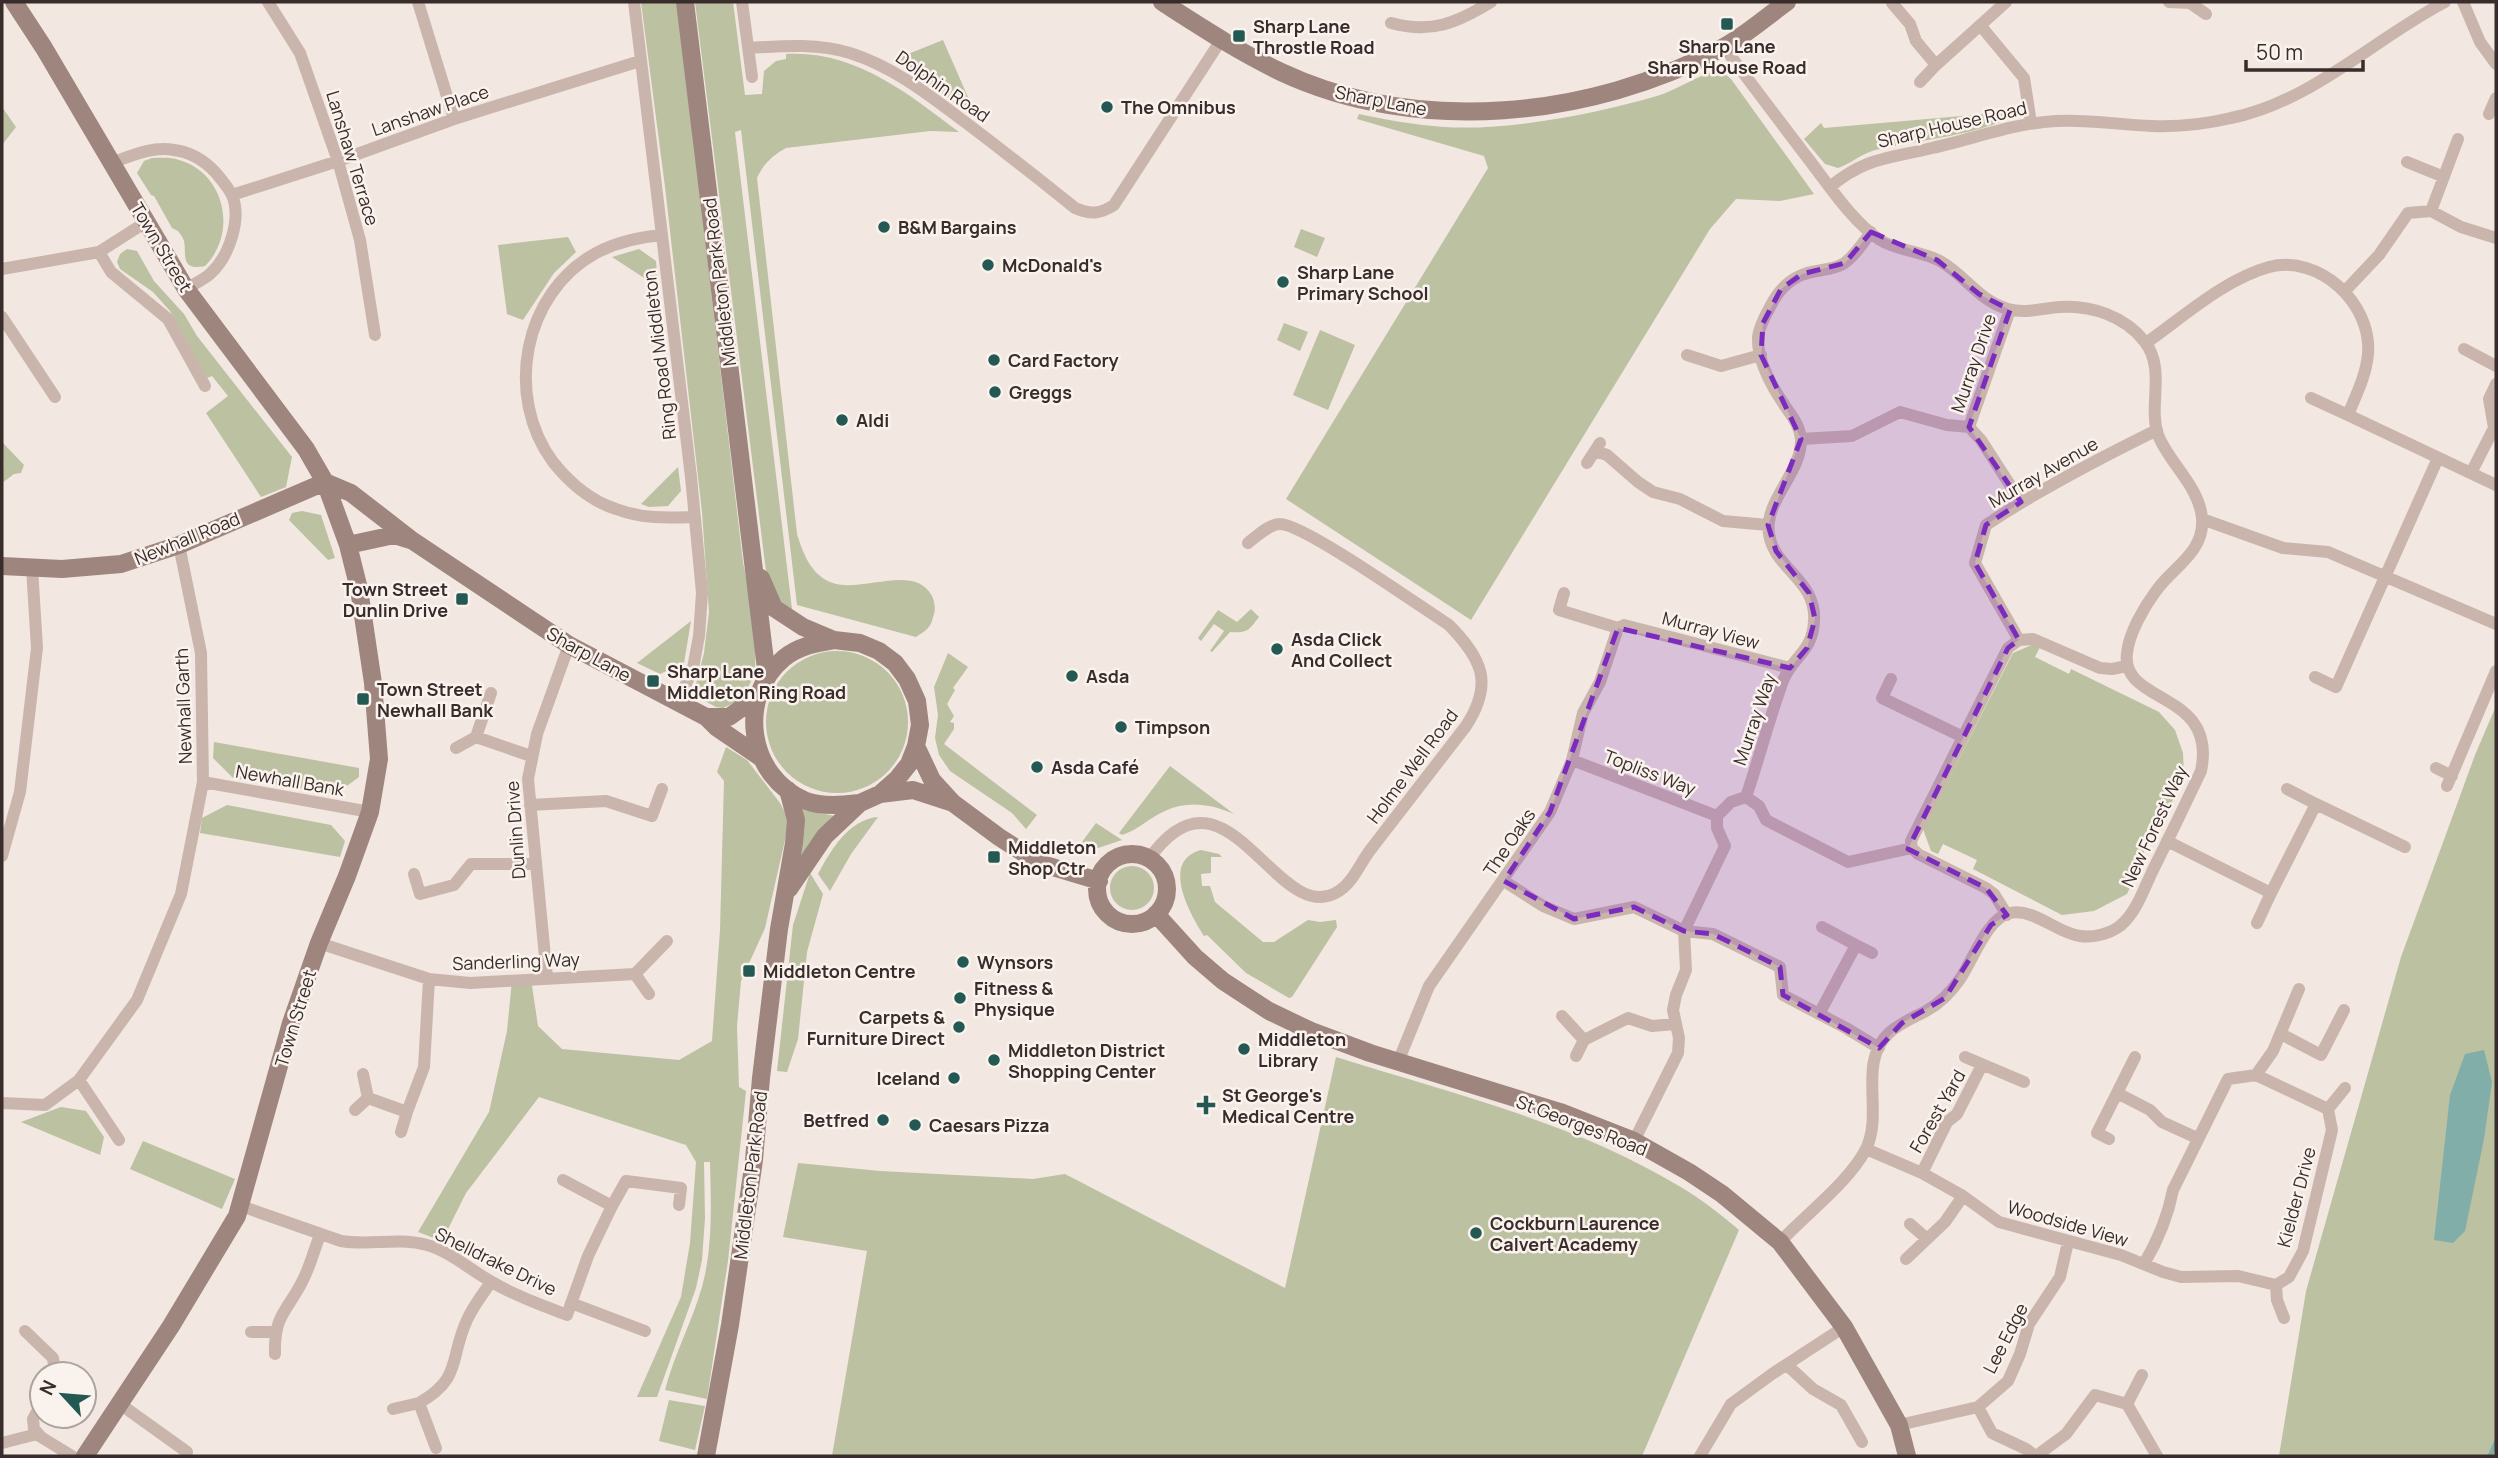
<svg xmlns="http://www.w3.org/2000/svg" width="2498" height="1458" font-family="Manrope,sans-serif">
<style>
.green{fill:#bbc1a1}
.water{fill:#81aea8}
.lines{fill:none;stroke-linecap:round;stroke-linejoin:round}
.stream{stroke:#81aea8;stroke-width:4.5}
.street{stroke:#cab5ad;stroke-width:12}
.secondary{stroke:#9e857e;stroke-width:18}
.marked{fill:#7b2cbf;fill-opacity:0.2;stroke:#7b2cbf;stroke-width:5;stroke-dasharray:14 9;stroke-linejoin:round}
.poi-dot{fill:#235853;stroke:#faf2ed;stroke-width:2.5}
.labels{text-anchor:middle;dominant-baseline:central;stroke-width:5;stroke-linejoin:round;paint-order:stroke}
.poi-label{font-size:18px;font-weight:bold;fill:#392d2b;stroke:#faf2ed;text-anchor:start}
.street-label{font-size:18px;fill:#392d2b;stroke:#faf2ed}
</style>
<rect width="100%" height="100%" fill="#f2e7e1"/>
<path class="green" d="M641,2H677L743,562L756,626L755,673L745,694L738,701L723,708L716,707L701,699L696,684L704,653L709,612L702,512L665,187Z
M695,2H733L745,95L762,94L764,71L776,61L786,59V54C855,50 907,93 959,132L930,131L786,148C772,156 764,163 757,178L797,534C803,553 810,573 830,582C860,595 914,562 932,596C935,603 936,610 933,617C931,628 925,631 916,637L797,605L741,130L735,132L792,609L782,607L767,579Z
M943,40L974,111L970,114L899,62L898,58Z
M1716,71L1725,74L1731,79L1814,194L1780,201L1736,199L1710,229L1471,620L1286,499L1488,168L1484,156L1357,119L1359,114C1387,120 1415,125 1444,127C1510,131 1594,114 1657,96C1677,90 1696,76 1716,71Z
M2,107L16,127L2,145Z
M2019,111C1994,134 1908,141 1872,151C1860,155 1850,164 1838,168L1825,164L1804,139L1821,123L1824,128Z
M152,158C161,158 171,157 179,160C225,173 238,233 205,266C179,271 187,254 184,241C183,237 180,234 178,231L172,228L154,196L151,195L137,173L144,161Z
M1301,229L1325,238L1317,257L1294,247Z
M568,237L576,252L554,273L523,320L507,314L498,245Z
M127,249L137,251L154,281L184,314L197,336L292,457L286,487L261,497L206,413L228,396L212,376L207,378L170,311L153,292L120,269L117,262L120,254Z
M639,249L656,261L658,287L612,257Z
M1284,323L1308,332L1300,351L1277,340Z
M1320,330L1355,345L1328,410L1293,395Z
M2,442L24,465L21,473L14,474L2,483V467L4,464L2,461Z
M678,467L681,491L668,506L649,507L641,504Z
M302,511L321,515L335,558L328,560L289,520L292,513Z
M1251,609L1259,617C1248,631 1248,633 1230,632L1212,652L1210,651L1224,631L1214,624L1201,641L1198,638L1218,610L1237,622Z
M691,621L684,663L660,674L637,663Z
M2034,644L2040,647L2035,657L2069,674L2071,669L2159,712L2175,730L2183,753L2184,777L2168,810L2158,817L2144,847V857L2127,894L2094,911L2062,915L1973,869L1977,860L1943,844L1938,854L1931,851L1923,829L2013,653Z
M766 722a71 71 0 1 1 142 0a71 71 0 1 1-142 0Z
M948,653L968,667L953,688L955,690L947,704L954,716L950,722L954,723V729L944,744L1037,815L1026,829L1012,813L950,771L939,755L935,738L938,715L934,687Z
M2496,706V1456H2279L2306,1291L2401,957L2475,755Z
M214,742L359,768V777L336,794L233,778L213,758Z
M726,747L747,760L780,803L787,816L788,827L765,928L741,981L737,1026L739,1087L746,1091L728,1261L707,1399L665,1390C674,1355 692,1322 702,1287C713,1247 711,1204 710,1162H704L705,1218L702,1260L696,1288L657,1397H637L681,1297L690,1243L696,1162L686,1145L539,1097L466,1193L442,1241L418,1232L489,1112L507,1031L512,980L531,979L538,1026L562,1049L679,1060L712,1041L720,930L724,781L717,772Z
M1170,766L1234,814C1212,804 1187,800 1165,811C1149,818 1138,830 1122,835L1119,833Z
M227,805L331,825L345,841L340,857L200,833L202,818Z
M799,809L835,816L799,868Z
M878,817L851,854L830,891L818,874C831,850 848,820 878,817Z
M1096,823L1122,840L1098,848L1076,850Z
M1201,850L1219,854L1222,857H1211V873L1201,874L1202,886H1210L1215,902L1263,942H1274L1308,920L1320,922L1336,920L1337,927L1292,997L1289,998L1246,973L1207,935L1204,936C1190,914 1160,861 1201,850Z
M1110 888a22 22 0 1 1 44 0a22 22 0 1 1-44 0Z
M810,873L823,894L807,952L798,1039L787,1072L777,1071L793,925Z
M1336,1057C1451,1093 1575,1123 1679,1186C1700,1198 1720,1214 1739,1230L1642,1456H832L867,1251L783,1237L798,1163L880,1171L1033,1179L1065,1174L1285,1288Z
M61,1107L86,1111L104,1137L100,1155L21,1122Z
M143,1141L235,1179L222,1209L130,1169Z
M669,1400L705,1406L695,1450L659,1441Z"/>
<path class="water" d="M2484,1050L2492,1082L2484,1139L2465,1231L2453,1243L2434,1240L2450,1095L2465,1054Z"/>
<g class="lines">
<path class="stream" d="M2490,1456L2496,1442"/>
<path class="street" d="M268,2L300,53L338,161L360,240L375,335
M418,2L454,119
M634,2L691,477L702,593L699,636L693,668L678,702
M742,2L752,77
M2169,2L2190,3L2206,14
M2463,2L2480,42L2496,64
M1892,3L1910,24L1916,41L1936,65L2006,2
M1391,23C1431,34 1457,23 1491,2
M1980,25L2024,78L2031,123
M1724,47C1752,85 1781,123 1810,161C1829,186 1854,223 1880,240C1898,251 1921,251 1940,261C1965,275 1979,301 2008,309C2026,314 2043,308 2060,307C2091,305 2125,316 2145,342C2166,370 2148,405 2158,435C2169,463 2199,486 2202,518C2205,552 2173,567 2156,591C2144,607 2129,633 2127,653C2120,705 2218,690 2201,771C2185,805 2169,838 2152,872C2144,889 2136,913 2120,926C2109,934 2093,938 2080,936C2057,933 2034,908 2010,913C1987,918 1973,960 1960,979C1951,992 1939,1004 1926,1011C1913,1018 1900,1023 1889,1033C1857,1063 1884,1112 1866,1149C1849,1182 1806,1214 1780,1242
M749,48C782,46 817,43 850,53C894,67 929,95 965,122C1002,150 1039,179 1075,208C1091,215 1100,214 1114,205L1221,40
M1920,82L1936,65
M2489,114L2496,98
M2407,162L2444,177
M111,163C131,156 152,146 174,150C190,152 205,161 216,173C221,179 228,187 232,195C242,219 229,257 210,274C203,280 194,284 186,289
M1830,187C1866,157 1888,159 1932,148C1973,139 2014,123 2056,121C2089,119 2120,125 2152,126C2178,127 2206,124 2231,118C2311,102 2374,39 2445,2
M232,195L338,161L454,119L640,61
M2431,211L2458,139
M1871,232C1863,243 1854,257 1843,264C1834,269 1827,269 1817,271C1794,274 1780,287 1770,307C1765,316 1759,327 1758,337C1757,361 1772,387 1785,406C1792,416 1800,426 1801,439C1802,473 1764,500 1769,534C1774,569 1817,580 1814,621C1813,652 1792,657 1783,681C1769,719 1759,759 1746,797L1759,806L1766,820L1848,862L1912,848L1918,854L1986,888L1994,894L2007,915
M662,235C639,237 617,242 596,253C523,293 504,396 553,462C569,482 591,501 616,509C642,519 667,518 695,517
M99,252L111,272L168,319L205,386
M2,269L99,252L146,222
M2345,291L2379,255L2408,213L2431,211L2461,227L2496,238
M2,317L55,397
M2146,343C2183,317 2225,279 2269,267C2319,254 2372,303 2368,354C2366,376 2356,395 2348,415L2496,485
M2464,349L2496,366
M1687,355L1721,366L1761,355
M2311,398L2348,415
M1969,427L1981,440L2021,502
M1801,439L1852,436L1900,412L1947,425L1969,427L2010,310
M1595,451L1607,455L1638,482L1653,492L1680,499L1723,521L1768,525
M1587,463L1600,443
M2471,473L2494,428L2489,399L2496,384
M2202,519L2283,548L2328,552L2496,624
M1564,593L1559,610L1618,628
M2019,640L1975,563L1986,525C2040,489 2098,459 2157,430
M2315,677L2336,687L2438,458
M1891,679L1882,698L1963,737L2008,648L2019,640L2033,639L2100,668L2112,669L2127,666
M491,693L476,737L531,756
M456,748L476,737
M1572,760L1717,816
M2436,768L2452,776
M203,782L370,812
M2447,786L2496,671
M2287,789L2316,804
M530,805L606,801L652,816L662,789
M2167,841L2271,893L2257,923
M1912,848L1911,841L1963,737
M2,856L20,792L37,648L32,568
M1149,859C1227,748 1277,932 1339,891C1354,881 1360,863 1371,849C1403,808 1434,767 1466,726C1494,683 1482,659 1449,625C1421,607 1304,524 1280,524C1269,524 1257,536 1248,543
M414,874L420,894L454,885L471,864H534
M1504,881L1543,906L1574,919L1634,907L1684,931L1713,934L1780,967L1783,995L1846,1028L1879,1048
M2271,893L2316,804L2405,847
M319,943L429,979L470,983L635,974L667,941
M1856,945L1872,953
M635,974L649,994
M547,978L528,779L537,734L569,645
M1819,1014L1856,945L1822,927
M1562,1016L1584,1040
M2281,1034L2321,1055L2344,1010
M1576,1056L1584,1040L1628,1018L1652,1026L1675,1024
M1965,1057L2024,1082
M1398,1062L1429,986L1550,812L1572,760L1583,713L1600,682L1618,628L1624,625L1790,668
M363,1074L368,1098L407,1112L424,1067L429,979
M2256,1075L2273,1051L2299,989
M79,1080L119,1140
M2117,1093L2150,1110L2162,1122L2197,1138
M2,1103L45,1105L79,1080L137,1000L181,894L203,782L201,653L179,545
M2328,1109L2345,1088
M355,1110L368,1098
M401,1132L407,1112
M2109,1139L2097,1133L2135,1057
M1634,1141L1678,1053L1679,1038L1673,1010L1676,995L1686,970L1684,931L1725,846L1717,828V816L1731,802L1746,797
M1866,1149L1922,1173L1963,1196L1999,1222L2121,1255L2163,1272L2181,1277L2238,1276L2276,1285
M1922,1173L1947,1122L1957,1114L1982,1065
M241,1206L341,1241C370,1246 398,1237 427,1245C451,1252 470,1270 492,1282C515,1296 542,1305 567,1315L588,1256L612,1206L563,1180
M612,1206L626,1181L681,1188L679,1205
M1910,1224L1926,1238
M1906,1259L1945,1222L1963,1196
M2144,1264C2157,1242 2168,1216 2173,1190L2228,1079L2256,1075L2328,1109
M2276,1285L2289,1277L2303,1251L2332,1130L2328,1109
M2276,1285L2277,1300L2284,1318
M571,1303L645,1331
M25,1331L53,1358L55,1374
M251,1332H274
M275,1354C274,1315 286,1313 302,1282C310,1267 314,1250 320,1235
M1787,1365L1813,1389L1841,1405L1862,1442
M42,1402L33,1419L34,1429L41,1437L72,1456
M120,1404L187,1452
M2127,1404L2142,1375
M1978,1407L1992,1433L2026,1449L2035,1456
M393,1409L419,1403
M1899,1425L1978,1407L2008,1381L2020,1354L2029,1324L2060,1277L2068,1242
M2,1443L37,1434
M436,1448L419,1403C463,1378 449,1358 467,1320C473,1306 483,1294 491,1282
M1700,1456L1731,1404L1772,1374L1844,1327
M2036,1456L2066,1434L2095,1395L2127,1404L2157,1456"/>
<path class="secondary" d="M14,2L44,48L186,289L306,449L325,482L348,545L359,589L373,683L379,759L370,812L347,876L319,943L291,1023L237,1216L171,1326L85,1456
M685,2L767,677
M1162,2C1201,27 1239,52 1281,72C1418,136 1591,118 1722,48C1745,36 1766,17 1787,2
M325,482L351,493L413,541L569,645L706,717L716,727L760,757
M348,545L394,535L410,540
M2,566L62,569L121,564L179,545L325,482
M761,578L774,608L803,627L834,640L860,643L879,651L895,663L907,679L917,701L920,725L916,746L909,764L897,779L880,794L860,803L825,836L789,889
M834,640C816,643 799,646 784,658C736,698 748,777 806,801C823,807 842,805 860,803
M706,717H729L757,697
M916,746L932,780L953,803L999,837L1039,863L1099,881
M880,794L913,790L953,803
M1097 889a35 35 0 1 1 70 0a35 35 0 1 1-70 0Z
M1156,914L1195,957L1223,981L1269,1011L1311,1031L1370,1053L1560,1112L1634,1141L1689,1172L1722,1194L1780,1242L1844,1327L1899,1425L1907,1456
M706,1456L730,1325L754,1160L761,1078L779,929L794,843L796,820L788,790"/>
</g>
<path class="marked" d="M1871,232L1937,260L1979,294L2010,310L1969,427L2021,502L1986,525L1975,563L2019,640L2008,648L1908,849L1986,888L2007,915L1991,925L1945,998L1902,1023L1879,1048L1783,995L1780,967L1713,934L1684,931L1634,907L1574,919L1504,881L1550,812L1618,628L1790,668L1807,648L1815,619L1809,593L1776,551L1768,525L1801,439L1761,355L1763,323L1781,289L1802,274L1845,263Z"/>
<g class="poi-dot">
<rect x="1720" y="17" width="14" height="14" rx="3.5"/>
<rect x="1232" y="29" width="14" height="14" rx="3.5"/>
<circle cx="1107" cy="107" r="7"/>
<circle cx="884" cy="227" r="7"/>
<circle cx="988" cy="265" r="7"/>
<circle cx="1283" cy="282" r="7"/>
<circle cx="994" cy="360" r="7"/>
<circle cx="995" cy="392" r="7"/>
<circle cx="842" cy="420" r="7"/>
<rect x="455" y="592" width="14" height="14" rx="3.5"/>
<circle cx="1277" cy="649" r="7"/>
<circle cx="1072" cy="676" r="7"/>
<rect x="646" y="674" width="14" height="14" rx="3.5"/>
<rect x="356" y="692" width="14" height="14" rx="3.5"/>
<circle cx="1121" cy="727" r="7"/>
<circle cx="1037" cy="767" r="7"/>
<rect x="987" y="850" width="14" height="14" rx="3.5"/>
<circle cx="963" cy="962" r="7"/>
<rect x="742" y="964" width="14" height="14" rx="3.5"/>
<circle cx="960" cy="998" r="7"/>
<circle cx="959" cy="1027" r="7"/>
<circle cx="1244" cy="1049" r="7"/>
<circle cx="994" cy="1060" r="7"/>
<circle cx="954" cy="1078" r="7"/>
<path d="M1202.5 1094.5h7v7h7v7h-7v7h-7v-7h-7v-7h7z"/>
<circle cx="883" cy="1120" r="7"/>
<circle cx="915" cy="1125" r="7"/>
<circle cx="1476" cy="1233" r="7"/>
</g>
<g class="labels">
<g class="poi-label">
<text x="1253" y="26">Sharp Lane<tspan x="1253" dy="21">Throstle Road</tspan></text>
<text x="1727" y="46" text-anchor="middle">Sharp Lane<tspan x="1727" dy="21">Sharp House Road</tspan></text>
<text x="1121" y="107">The Omnibus</text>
<text x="898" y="227">B&amp;M Bargains</text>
<text x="1002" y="265">McDonald's</text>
<text x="1297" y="272">Sharp Lane<tspan x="1297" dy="21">Primary School</tspan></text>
<text x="1008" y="360">Card Factory</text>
<text x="1009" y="392">Greggs</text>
<text x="856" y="420">Aldi</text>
<text x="448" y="589" text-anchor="end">Town Street<tspan x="448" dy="21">Dunlin Drive</tspan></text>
<text x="1291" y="639">Asda Click<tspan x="1291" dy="21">And Collect</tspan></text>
<text x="667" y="671">Sharp Lane<tspan x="667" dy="21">Middleton Ring Road</tspan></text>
<text x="1086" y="676">Asda</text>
<text x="377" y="689">Town Street<tspan x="377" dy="21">Newhall Bank</tspan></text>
<text x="1135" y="727">Timpson</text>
<text x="1051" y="767">Asda Café</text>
<text x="1008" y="847">Middleton<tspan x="1008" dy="21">Shop Ctr</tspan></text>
<text x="977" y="962">Wynsors</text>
<text x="763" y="971">Middleton Centre</text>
<text x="974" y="988">Fitness &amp;<tspan x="974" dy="21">Physique</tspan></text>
<text x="945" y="1017" text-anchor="end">Carpets &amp;<tspan x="945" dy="21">Furniture Direct</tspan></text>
<text x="1258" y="1039">Middleton<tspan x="1258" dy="21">Library</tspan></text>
<text x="1008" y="1050">Middleton District<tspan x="1008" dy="21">Shopping Center</tspan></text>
<text x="940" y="1078" text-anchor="end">Iceland</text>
<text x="1222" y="1095">St George's<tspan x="1222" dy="21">Medical Centre</tspan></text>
<text x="869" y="1120" text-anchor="end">Betfred</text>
<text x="929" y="1125">Caesars Pizza</text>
<text x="1490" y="1223">Cockburn Laurence<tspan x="1490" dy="21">Calvert Academy</tspan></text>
</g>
<g class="street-label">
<text transform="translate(943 86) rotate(35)">Dolphin Road</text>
<text transform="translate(1381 100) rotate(11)">Sharp Lane</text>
<text transform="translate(430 110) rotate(-19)">Lanshaw Place</text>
<text transform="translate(1952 124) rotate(-13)">Sharp House Road</text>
<text transform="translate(353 158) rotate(73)">Lanshaw Terrace</text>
<text transform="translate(162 247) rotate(59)">Town Street</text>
<text transform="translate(719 282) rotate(-97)">Middleton Park Road</text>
<text transform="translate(659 355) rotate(-97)">Ring Road Middleton</text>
<text transform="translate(1973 363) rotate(-71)">Murray Drive</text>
<text transform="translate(2043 472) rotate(-30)">Murray Avenue</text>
<text transform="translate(187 538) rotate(-22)">Newhall Road</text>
<text transform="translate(1711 630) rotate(15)">Murray View</text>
<text transform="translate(589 654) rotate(29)">Sharp Lane</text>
<text transform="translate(183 706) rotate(-92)">Newhall Garth</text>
<text transform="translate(1754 719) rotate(-71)">Murray Way</text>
<text transform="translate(1412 766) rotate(-53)">Holme Well Road</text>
<text transform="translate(1650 772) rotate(21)">Topliss Way</text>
<text transform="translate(290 780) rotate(10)">Newhall Bank</text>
<text transform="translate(2154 826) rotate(-65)">New Forest Way</text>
<text transform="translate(515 830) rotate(-94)">Dunlin Drive</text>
<text transform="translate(1509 842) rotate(-56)">The Oaks</text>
<text transform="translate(516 961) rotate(-2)">Sanderling Way</text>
<text transform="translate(295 1018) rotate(-73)">Town Street</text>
<text transform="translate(1937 1111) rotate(-60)">Forest Yard</text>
<text transform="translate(1582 1125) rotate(21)">St Georges Road</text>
<text transform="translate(750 1175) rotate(-83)">Middleton Park Road</text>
<text transform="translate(2296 1197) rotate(-75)">Kielder Drive</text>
<text transform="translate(2068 1223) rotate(16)">Woodside View</text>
<text transform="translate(496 1261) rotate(26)">Shelldrake Drive</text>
<text transform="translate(2005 1338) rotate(-63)">Lee Edge</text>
</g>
</g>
<rect width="2498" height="1458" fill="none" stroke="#392d2b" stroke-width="7"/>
<g transform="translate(63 1395) rotate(296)"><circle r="33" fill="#faf2ed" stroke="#ada39f" stroke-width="2"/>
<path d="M0-5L12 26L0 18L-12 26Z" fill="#235853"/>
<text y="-10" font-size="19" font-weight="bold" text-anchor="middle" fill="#392d2b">N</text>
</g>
<path d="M2246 60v10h117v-10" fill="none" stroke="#392d2b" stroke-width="3.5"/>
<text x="2256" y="60" font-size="21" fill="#392d2b" stroke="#faf2ed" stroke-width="5" paint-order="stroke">50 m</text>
</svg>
